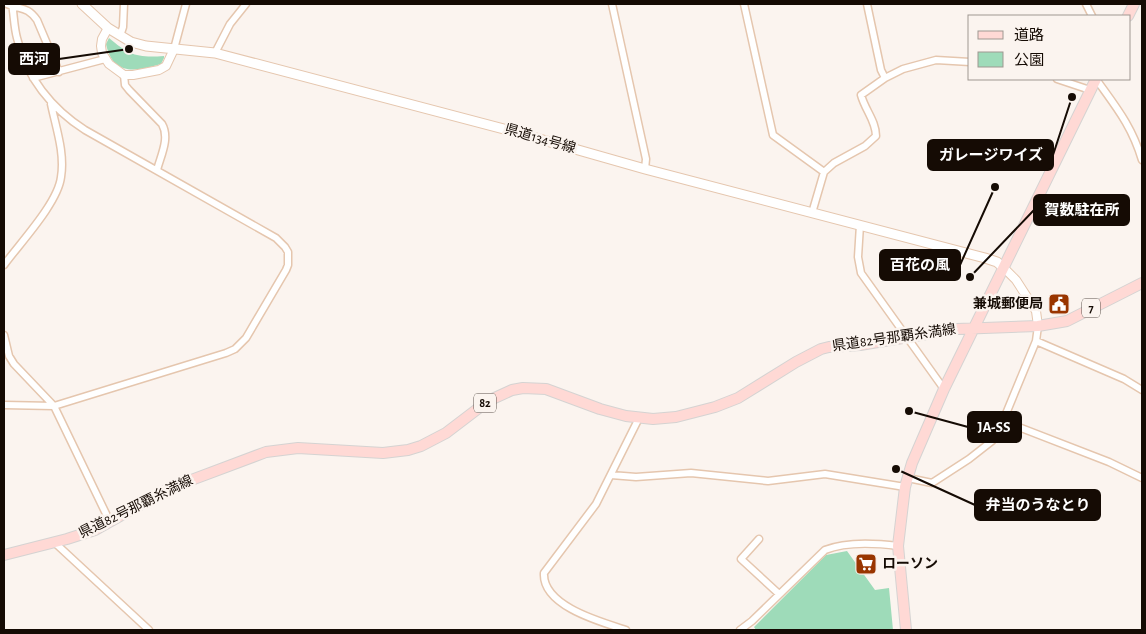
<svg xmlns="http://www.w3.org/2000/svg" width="1146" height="634" font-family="'Alegreya Sans','Noto Sans JP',sans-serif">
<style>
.green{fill:#9edbb9}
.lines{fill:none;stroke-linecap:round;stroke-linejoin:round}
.minor-casing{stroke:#e5c6ae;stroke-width:9}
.tertiary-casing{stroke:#e5c6ae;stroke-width:10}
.secondary-casing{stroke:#e5c6ae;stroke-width:11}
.primary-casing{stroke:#d5d3d2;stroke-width:12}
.minor{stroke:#fff;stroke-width:6}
.tertiary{stroke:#fff;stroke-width:8}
.secondary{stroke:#fff;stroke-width:9}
.primary{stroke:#ffd9d5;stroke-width:10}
.labels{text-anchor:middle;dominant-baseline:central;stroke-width:5;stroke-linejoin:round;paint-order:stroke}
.shield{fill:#fbf4ef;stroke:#5a514a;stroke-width:1}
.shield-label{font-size:12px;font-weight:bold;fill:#150b04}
.street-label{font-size:14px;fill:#150b04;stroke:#fbf4ef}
.poi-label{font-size:14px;font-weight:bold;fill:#150b04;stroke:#fbf4ef;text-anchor:end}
.leader{fill:none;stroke:#150b04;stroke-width:2}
.callout-dot{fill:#150b04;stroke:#fbf4ef;stroke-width:2}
.callout{fill:#150b04;stroke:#150b04;stroke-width:2}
.callout-label{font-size:15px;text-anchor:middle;font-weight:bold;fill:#fff}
</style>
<rect width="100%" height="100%" fill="#fbf4ef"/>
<path class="green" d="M109,38C129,55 137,58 164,56V58L161,64C137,71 113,77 106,44Z
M847,551L875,590L889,588L893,630H756L754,627L826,555Z"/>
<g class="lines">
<g class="minor-casing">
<path id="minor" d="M7,4C21,10 27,6 37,20L59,72
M612,4L646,159L645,169
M744,4L773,135L824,172
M867,4L881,70L885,78
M1086,4L1092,16
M120,36L123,27L124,4
M174,49L186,4
M215,53L230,24L246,4
M124,75L125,85L129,90L162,124C170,138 161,155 157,170
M33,78L105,59
M1057,79L1090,90
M1096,79C1116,107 1132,126 1142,160
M812,213L824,172L834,163L865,146L876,136C876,121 865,110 861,95L885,78L903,69L936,60L970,62
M860,225L858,257L861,273L944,389
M4,265C20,243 58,203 61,177C65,153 56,128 51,104
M4,335L9,356L14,364L54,406L110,522
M1036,341L1124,379L1142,390
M4,405L54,406L226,353L235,349L246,338L286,270L288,265V252L285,247L276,238L85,130C52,109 26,77 17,38C14,27 14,15 12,4
M1003,421L1109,462L1142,478
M611,475L636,477L691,473L768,481L825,474L905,487
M908,478L932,483L969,459L992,441L1003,421L1036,341L1038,326
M759,539L741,559L779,594
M54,542L149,630
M626,630C601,622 542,606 544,573L596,504L639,418
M740,630L752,621L825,550C847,541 875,543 898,546"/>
</g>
<g class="tertiary-casing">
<path id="tertiary" d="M108,28L102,39L101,46L102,53L109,64L124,75H133L159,70L166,66L174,49
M1004,268L1016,280L1036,311L1038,326"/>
</g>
<g class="secondary-casing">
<path id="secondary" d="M82,4L108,28L131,42L146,46L215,53L515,132L645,169L985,258L997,262L1004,268"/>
</g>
<g class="primary-casing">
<path id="primary" d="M1128,16L1134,4
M4,555L67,539L95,530L170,488L266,452L298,448L383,453L408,450L421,446L446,433L488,401L512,390L523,388L546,389L600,409L626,416L653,419L676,417L715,407L738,398L796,362L821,349L829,347L860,345L957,329L1038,326L1067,321L1142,283
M906,630L898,546L905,487L912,463L944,389L1096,79"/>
</g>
<use href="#minor" class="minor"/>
<use href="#tertiary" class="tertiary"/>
<use href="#secondary" class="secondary"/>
<use href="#primary" class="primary"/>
</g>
<defs>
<g id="civic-square" transform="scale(1.125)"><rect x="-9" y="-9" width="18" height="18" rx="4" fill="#993500" stroke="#fbf4ef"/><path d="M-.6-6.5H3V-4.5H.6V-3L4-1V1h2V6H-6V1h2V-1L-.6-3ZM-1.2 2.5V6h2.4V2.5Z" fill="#fff"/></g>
<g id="supermarket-square" transform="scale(1.125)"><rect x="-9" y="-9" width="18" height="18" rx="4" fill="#993500" stroke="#fbf4ef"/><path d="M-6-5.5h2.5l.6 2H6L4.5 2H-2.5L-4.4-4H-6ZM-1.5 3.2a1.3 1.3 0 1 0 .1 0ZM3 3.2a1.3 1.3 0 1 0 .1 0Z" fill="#fff"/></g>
</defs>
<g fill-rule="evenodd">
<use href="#civic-square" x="1059" y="304"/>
<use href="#supermarket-square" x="866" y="564"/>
</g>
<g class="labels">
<g class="shield">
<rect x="1082" y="298.5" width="18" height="19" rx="4"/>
<rect x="474" y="393.5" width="22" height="19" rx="4"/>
</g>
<g class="shield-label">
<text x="1091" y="308">7</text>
<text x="485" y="403">82</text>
</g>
<g class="street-label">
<text transform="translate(540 139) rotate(16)">県道134号線</text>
<text transform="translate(894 338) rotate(-8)">県道82号那覇糸満線</text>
<text transform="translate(136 507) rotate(-26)">県道82号那覇糸満線</text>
</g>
<g class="poi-label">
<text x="1043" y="304">兼城郵便局</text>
<text x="882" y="564" text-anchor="start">ローソン</text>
</g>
</g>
<path class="leader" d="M129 49L59 59M1072 97L1053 155M970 277L1034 210M995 187L960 265M909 411L968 427M896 469L975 505"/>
<g class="callout-dot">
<circle cx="129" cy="49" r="5"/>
<circle cx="1072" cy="97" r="5"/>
<circle cx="970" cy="277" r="5"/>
<circle cx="995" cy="187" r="5"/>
<circle cx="909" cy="411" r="5"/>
<circle cx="896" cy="469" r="5"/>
</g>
<g class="callout">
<rect x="9" y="44" width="50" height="30" rx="5"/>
<rect x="928" y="140" width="125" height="30" rx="5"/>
<rect x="1034" y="195" width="95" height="30" rx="5"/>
<rect x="880" y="250" width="80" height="30" rx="5"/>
<rect x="968" y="412" width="53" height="30" rx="5"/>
<rect x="975" y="490" width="125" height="30" rx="5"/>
</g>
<g class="callout-label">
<text x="34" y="64">西河</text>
<text x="991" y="160">ガレージワイズ</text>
<text x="1082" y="215">賀数駐在所</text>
<text x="920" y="270">百花の風</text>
<text x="994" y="432">JA-SS</text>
<text x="1038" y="510">弁当のうなとり</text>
</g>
<rect width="1146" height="634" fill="none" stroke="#150b04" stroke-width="10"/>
<rect x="968" y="15" width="162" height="65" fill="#fbf4ef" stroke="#9f9791"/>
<rect x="978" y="31" width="25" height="8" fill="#ffd9d5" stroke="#9f9791"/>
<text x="1014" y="40" font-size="15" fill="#150b04">道路</text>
<rect x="978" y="52" width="25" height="15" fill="#9edbb9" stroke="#9f9791"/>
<text x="1014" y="65" font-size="15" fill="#150b04">公園</text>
</svg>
